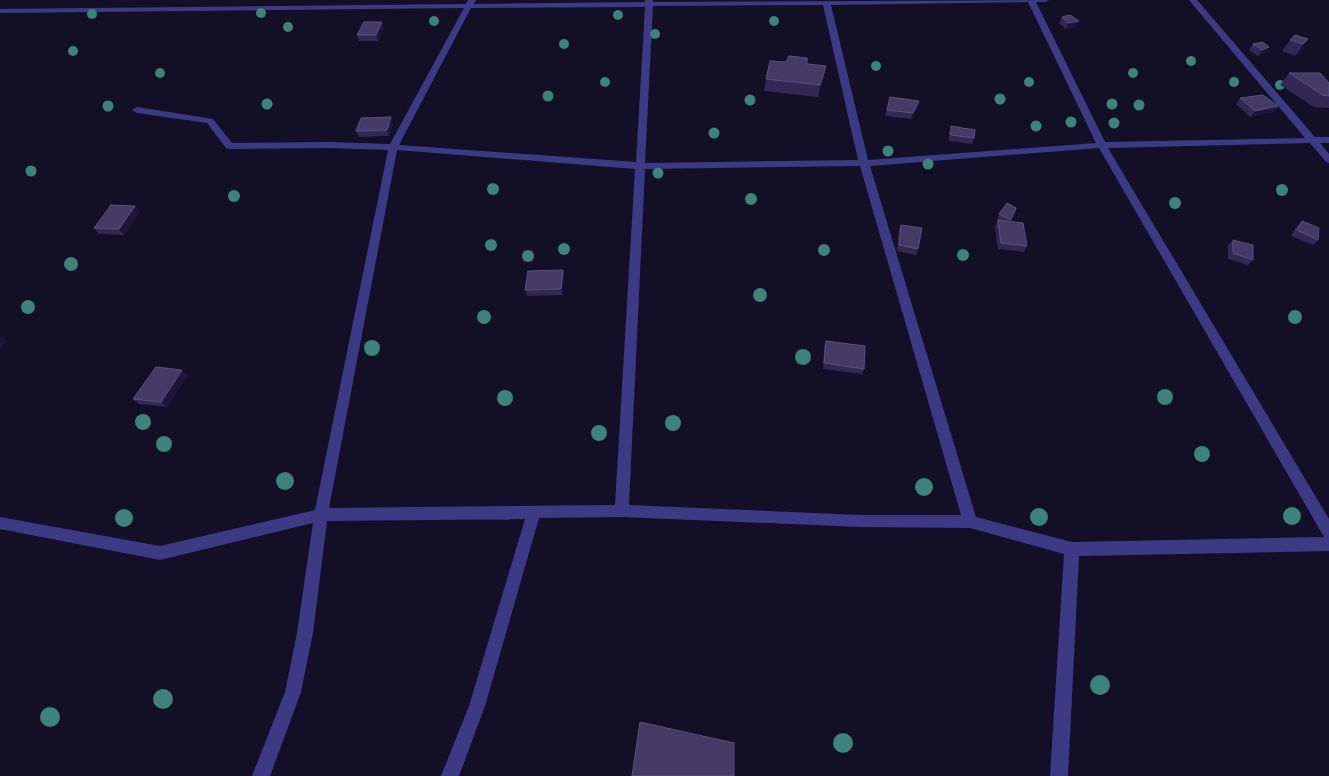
<svg xmlns="http://www.w3.org/2000/svg" width="1329" height="776" font-family="'Noto Sans',sans-serif">
<style>
.lines{fill:none;stroke-linecap:round;stroke-linejoin:round}
.minor{fill:#3d3a85;fill-rule:evenodd}
.tree{fill:#3d827b}
.wall{fill:#312854}
.shaded-wall{fill:#1d163a}
.building{fill:#433a66;stroke:#5a527e}
</style>
<rect width="100%" height="100%" fill="#130f26"/>
<g class="lines">
<path class="minor" d="M468,0H476L474,4L645,2V0H653V2L1049,0L1045,2H1036L1105,142L1305,138L1189,0H1197L1315,137H1329V143H1320L1329,154V163L1326,162L1310,143L1108,148L1329,519V551L1079,556L1068,776H1050L1064,554L970,528L861,527L622,517L539,518L485,706L459,776H441L469,706L525,519L327,521L313,633L301,692L270,776H252L285,692L297,633L313,523L160,560L0,529V517L160,546L315,510L388,150L329,148L229,149L226,148L207,123L137,113L132,110L137,107L213,119L232,143L329,142L390,144L464,8L0,13V9L466,4ZM1028,2L1096,143L868,160L831,5ZM823,5L858,160L645,163L653,6ZM645,7L636,162L399,145L471,8ZM1099,148L1324,537H1326L1072,542L976,517L870,166ZM397,150L635,169L615,505L329,508ZM860,166L961,515H861L629,505L645,169Z"/>
</g>
<g class="tree">
<circle cx="261" cy="13" r="5"/>
<circle cx="92" cy="14" r="5"/>
<circle cx="618" cy="15" r="5"/>
<circle cx="434" cy="21" r="5"/>
<circle cx="774" cy="21" r="5"/>
<circle cx="288" cy="27" r="5"/>
<circle cx="655" cy="34" r="5"/>
<circle cx="564" cy="44" r="5"/>
<circle cx="73" cy="51" r="5"/>
<circle cx="1191" cy="61" r="5"/>
<circle cx="876" cy="66" r="5"/>
<circle cx="160" cy="73" r="5"/>
<circle cx="1133" cy="73" r="5"/>
<circle cx="605" cy="82" r="5"/>
<circle cx="1029" cy="82" r="5"/>
<circle cx="1234" cy="82" r="5"/>
<circle cx="1280" cy="85" r="5"/>
<circle cx="548" cy="96" r="5.5"/>
<circle cx="1000" cy="99" r="5.5"/>
<circle cx="750" cy="100" r="5.5"/>
<circle cx="267" cy="104" r="5.5"/>
<circle cx="1112" cy="104" r="5.5"/>
<circle cx="1139" cy="105" r="5.5"/>
<circle cx="108" cy="106" r="5.5"/>
<circle cx="1071" cy="122" r="5.5"/>
<circle cx="1114" cy="123" r="5.5"/>
<circle cx="1036" cy="126" r="5.5"/>
<circle cx="714" cy="133" r="5.5"/>
<circle cx="888" cy="151" r="5.5"/>
<circle cx="928" cy="164" r="5.5"/>
<circle cx="31" cy="171" r="5.5"/>
<circle cx="658" cy="173" r="5.5"/>
<circle cx="493" cy="189" r="6"/>
<circle cx="1282" cy="190" r="6"/>
<circle cx="234" cy="196" r="6"/>
<circle cx="751" cy="199" r="6"/>
<circle cx="1175" cy="203" r="6"/>
<circle cx="491" cy="245" r="6"/>
<circle cx="564" cy="249" r="6"/>
<circle cx="824" cy="250" r="6"/>
<circle cx="963" cy="255" r="6"/>
<circle cx="528" cy="256" r="6"/>
<circle cx="71" cy="264" r="7"/>
<circle cx="760" cy="295" r="7"/>
<circle cx="28" cy="307" r="7"/>
<circle cx="484" cy="317" r="7"/>
<circle cx="1295" cy="317" r="7"/>
<circle cx="372" cy="348" r="8"/>
<circle cx="803" cy="357" r="8"/>
<circle cx="1165" cy="397" r="8"/>
<circle cx="505" cy="398" r="8"/>
<circle cx="143" cy="422" r="8"/>
<circle cx="673" cy="423" r="8"/>
<circle cx="599" cy="433" r="8"/>
<circle cx="164" cy="444" r="8"/>
<circle cx="1202" cy="454" r="8"/>
<circle cx="285" cy="481" r="9"/>
<circle cx="924" cy="487" r="9"/>
<circle cx="1292" cy="516" r="9"/>
<circle cx="1039" cy="517" r="9"/>
<circle cx="124" cy="518" r="9"/>
<circle cx="1100" cy="685" r="10"/>
<circle cx="163" cy="699" r="10"/>
<circle cx="50" cy="717" r="10"/>
<circle cx="843" cy="743" r="10"/>
</g>
<path class="wall" d="M1062,17L1077,27L1066,29L1059,23Z
M384,28L378,41H359L357,35Z
M1308,39L1300,51L1295,56L1282,51L1290,40Z
M1263,42L1265,53L1258,56L1249,50L1253,44Z
M807,64L824,77L818,97L764,91L766,79Z
M1289,73L1329,83V108L1314,107L1280,85Z
M890,97L917,107L911,119L885,116Z
M1240,98L1278,106L1274,112L1250,117L1236,104Z
M393,123L389,136L359,137L356,131Z
M951,126L974,138L972,144L949,141V132Z
M135,206L139,212L124,235L99,234L94,228Z
M1016,208L1010,221L1027,246L1024,252L998,249L995,226L998,220H997L999,214Z
M1302,221L1318,240L1313,245L1291,236L1296,227Z
M901,225L918,249L916,255L897,251L899,230Z
M1233,240L1253,260L1248,265L1228,259V246Z
M563,270L564,276L562,295L527,296L525,290Z
M826,341L864,369L862,374L823,369L824,347Z
M187,375L167,407L139,404L133,399Z"/>
<path class="shaded-wall" d="M1079,21L1077,27L1066,29L1068,23Z
M382,22L384,28L378,41L376,35Z
M1308,39L1300,51L1295,56L1303,44Z
M1269,47L1265,53L1258,56L1262,50Z
M826,66L824,77L818,97L820,85Z
M919,101L917,107L911,119L913,113Z
M1278,106L1274,112L1250,117L1255,111Z
M391,117L393,123L389,136L387,130Z
M135,206L139,212L124,235L119,229Z
M563,270L564,276L562,295L561,289Z
M1,335L7,341L0,349V336Z
M182,370L187,375L167,407L161,402Z"/>
<path class="building" d="M1070,15L1079,21L1068,23L1062,17Z
M364,22H382L376,35H357Z
M1295,35L1308,39L1303,44L1290,40Z
M1263,42L1269,47L1262,50L1253,44Z
M789,56L807,58V64L826,66L820,85L766,79L770,61L786,62Z
M1289,73H1320L1329,83V96L1323,95Z
M1263,95L1278,106L1255,111L1240,98Z
M890,97L919,101L913,113L887,110Z
M391,117L387,130L356,131L361,118Z
M951,126L975,130L974,138L951,135Z
M1007,203L1016,208L1011,220L999,214Z
M111,205L135,206L119,229L94,228Z
M998,220L1023,223L1027,246L1001,243Z
M1302,221L1319,228L1318,240L1297,230Z
M901,225L922,228L918,249L899,245Z
M1233,240L1253,245V260L1233,253Z
M563,270L561,289L525,290L528,271Z
M826,341L865,346L864,369L824,363Z
M156,367L182,370L161,402L133,399Z
M640,722L734,743V776H632Z"/>
</svg>
